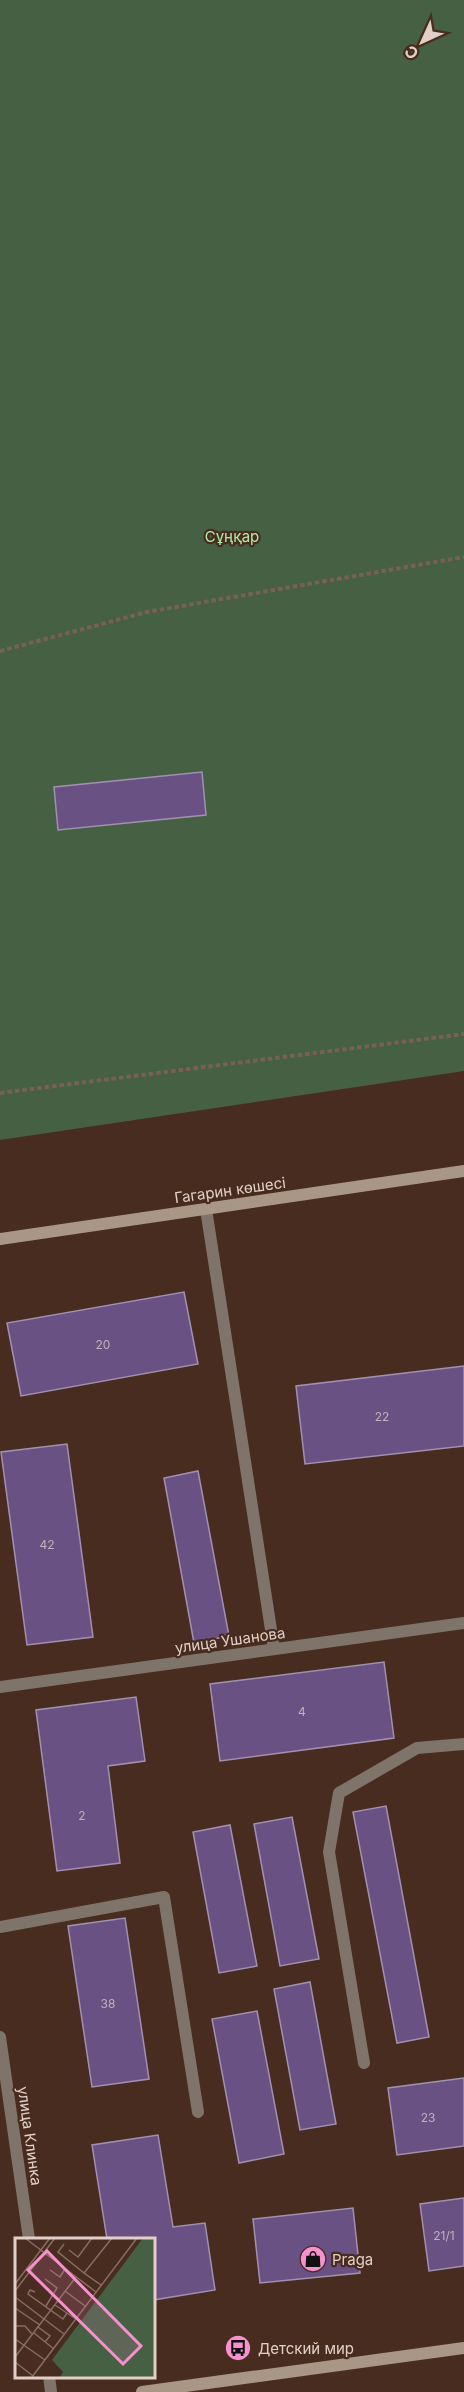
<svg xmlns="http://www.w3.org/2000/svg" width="464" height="2392" font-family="Inter,sans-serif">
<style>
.green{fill:#456042}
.building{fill:#6a5183;stroke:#a091b0;stroke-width:1.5}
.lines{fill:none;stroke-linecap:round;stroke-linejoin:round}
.path{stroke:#796054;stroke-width:4;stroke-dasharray:4.5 3;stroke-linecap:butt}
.lane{stroke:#7f7469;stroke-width:12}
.street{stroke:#7f7469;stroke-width:12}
.secondary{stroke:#a99786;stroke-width:12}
.labels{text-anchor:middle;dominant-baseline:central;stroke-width:4.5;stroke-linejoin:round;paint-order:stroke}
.number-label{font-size:12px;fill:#c4b0b6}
.park-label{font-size:15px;fill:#aeeda7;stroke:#482c1f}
.street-label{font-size:15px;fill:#e2cfc7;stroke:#482c1f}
.poi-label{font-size:15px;fill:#e2cfc7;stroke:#482c1f;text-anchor:start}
.inset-road{fill:none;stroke:#866d62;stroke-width:1.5}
.view{fill:#f790ce;fill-opacity:0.15;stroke:#f790ce;stroke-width:3}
.inset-edge{fill:none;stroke:#e2cfc7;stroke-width:3}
</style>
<rect width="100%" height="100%" fill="#482c1f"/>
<path class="green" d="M0,0H464V1071L0,1140Z"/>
<path class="building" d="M202,772L206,815L58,830L54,787Z
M184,1292L198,1364L21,1396L7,1323Z
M464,1366V1446L305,1464L296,1386Z
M67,1444L93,1637L27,1645L1,1452Z
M198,1471L229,1636L194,1643L164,1478Z
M384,1662L394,1738L220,1761L210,1684Z
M136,1697L145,1761L108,1766L120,1863L57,1871L36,1710Z
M386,1806L429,2037L397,2043L353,1812Z
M292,1817L319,1959L280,1966L254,1824Z
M230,1825L257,1966L219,1973L193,1832Z
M125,1918L149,2079L92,2087L68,1926Z
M310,1982L336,2124L300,2130L274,1989Z
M257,2011L284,2154L239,2163L212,2019Z
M464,2078V2146L397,2155L388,2088Z
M158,2135L173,2227L205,2223L215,2290L153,2300V2239H107L92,2145Z
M464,2198V2266L429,2271L420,2204Z
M353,2208L360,2273L260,2283L253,2219Z"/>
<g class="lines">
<path class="path" d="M0,651L147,612L464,557
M0,1093L464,1034"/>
<path class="lane" d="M206,1209L274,1649
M0,1927L164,1897L198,2112
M364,2063L329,1852L339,1793L417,1748L464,1744"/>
<path class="street" d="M0,1687L464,1623
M0,2037L29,2239
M49,2376L51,2392"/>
<path class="secondary" d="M0,1239L464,1171
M142,2392L464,2348"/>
</g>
<defs>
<g id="shop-disc" transform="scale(1.35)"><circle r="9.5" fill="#f790ce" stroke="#482c1f"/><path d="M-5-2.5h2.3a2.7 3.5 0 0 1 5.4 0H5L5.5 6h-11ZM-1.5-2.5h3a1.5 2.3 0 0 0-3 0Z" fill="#111"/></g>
<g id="bus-disc" transform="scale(1.35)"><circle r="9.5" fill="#f790ce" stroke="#482c1f"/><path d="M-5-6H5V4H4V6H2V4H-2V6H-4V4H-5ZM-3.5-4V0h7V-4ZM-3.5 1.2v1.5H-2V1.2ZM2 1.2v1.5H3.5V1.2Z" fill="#111"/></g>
</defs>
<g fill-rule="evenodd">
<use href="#shop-disc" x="313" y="2259"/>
<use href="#bus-disc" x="238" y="2348"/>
</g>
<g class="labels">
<g class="number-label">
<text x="103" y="1344">20</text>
<text x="382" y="1416">22</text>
<text x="47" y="1544">42</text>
<text x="302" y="1711">4</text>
<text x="82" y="1815">2</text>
<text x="108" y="2003">38</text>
<text x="428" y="2117">23</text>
<text x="444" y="2235">21/1</text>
</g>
<g class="park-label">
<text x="232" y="536">Сұңқар</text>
</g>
<g class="street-label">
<text transform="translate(230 1190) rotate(-8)">Гагарин көшесі</text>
<text transform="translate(230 1640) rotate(-8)">улица Ушанова</text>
<text transform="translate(30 2136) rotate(82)">улица Клинка</text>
</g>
<g class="poi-label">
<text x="332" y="2259">Praga</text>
<text x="258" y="2348">Детский мир</text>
</g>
</g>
<g transform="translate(15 2238)">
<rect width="140" height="140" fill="#482c1f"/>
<path d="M128,0H139V139H45L48,134L37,122Z" fill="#456042"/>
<path class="inset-road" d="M10,0L81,54M49,6L43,14L69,35M54,12L63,19L77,0M35,32L45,39L50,31M30,41L42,50L31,68M0,46L35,0M86,47L69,35L97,0M0,53L40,0M50,53L70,68M20,54L15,52L13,56L48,81L52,75M0,59L49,96M40,67L61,81M0,70L25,87M0,88H10L17,96M23,89L35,98L30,104M19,95L39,111M0,101L30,122M0,119L61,39M0,124L18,138M17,139L122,0"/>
<path class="view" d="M32,13L126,108L108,126L13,32Z"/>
<rect width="140" height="140" class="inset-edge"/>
</g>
<g transform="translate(422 42) rotate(225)" stroke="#482c1f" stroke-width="4.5" paint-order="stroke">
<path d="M0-4.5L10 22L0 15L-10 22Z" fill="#e2cfc7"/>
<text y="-9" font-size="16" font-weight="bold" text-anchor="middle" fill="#e2cfc7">С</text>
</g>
</svg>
